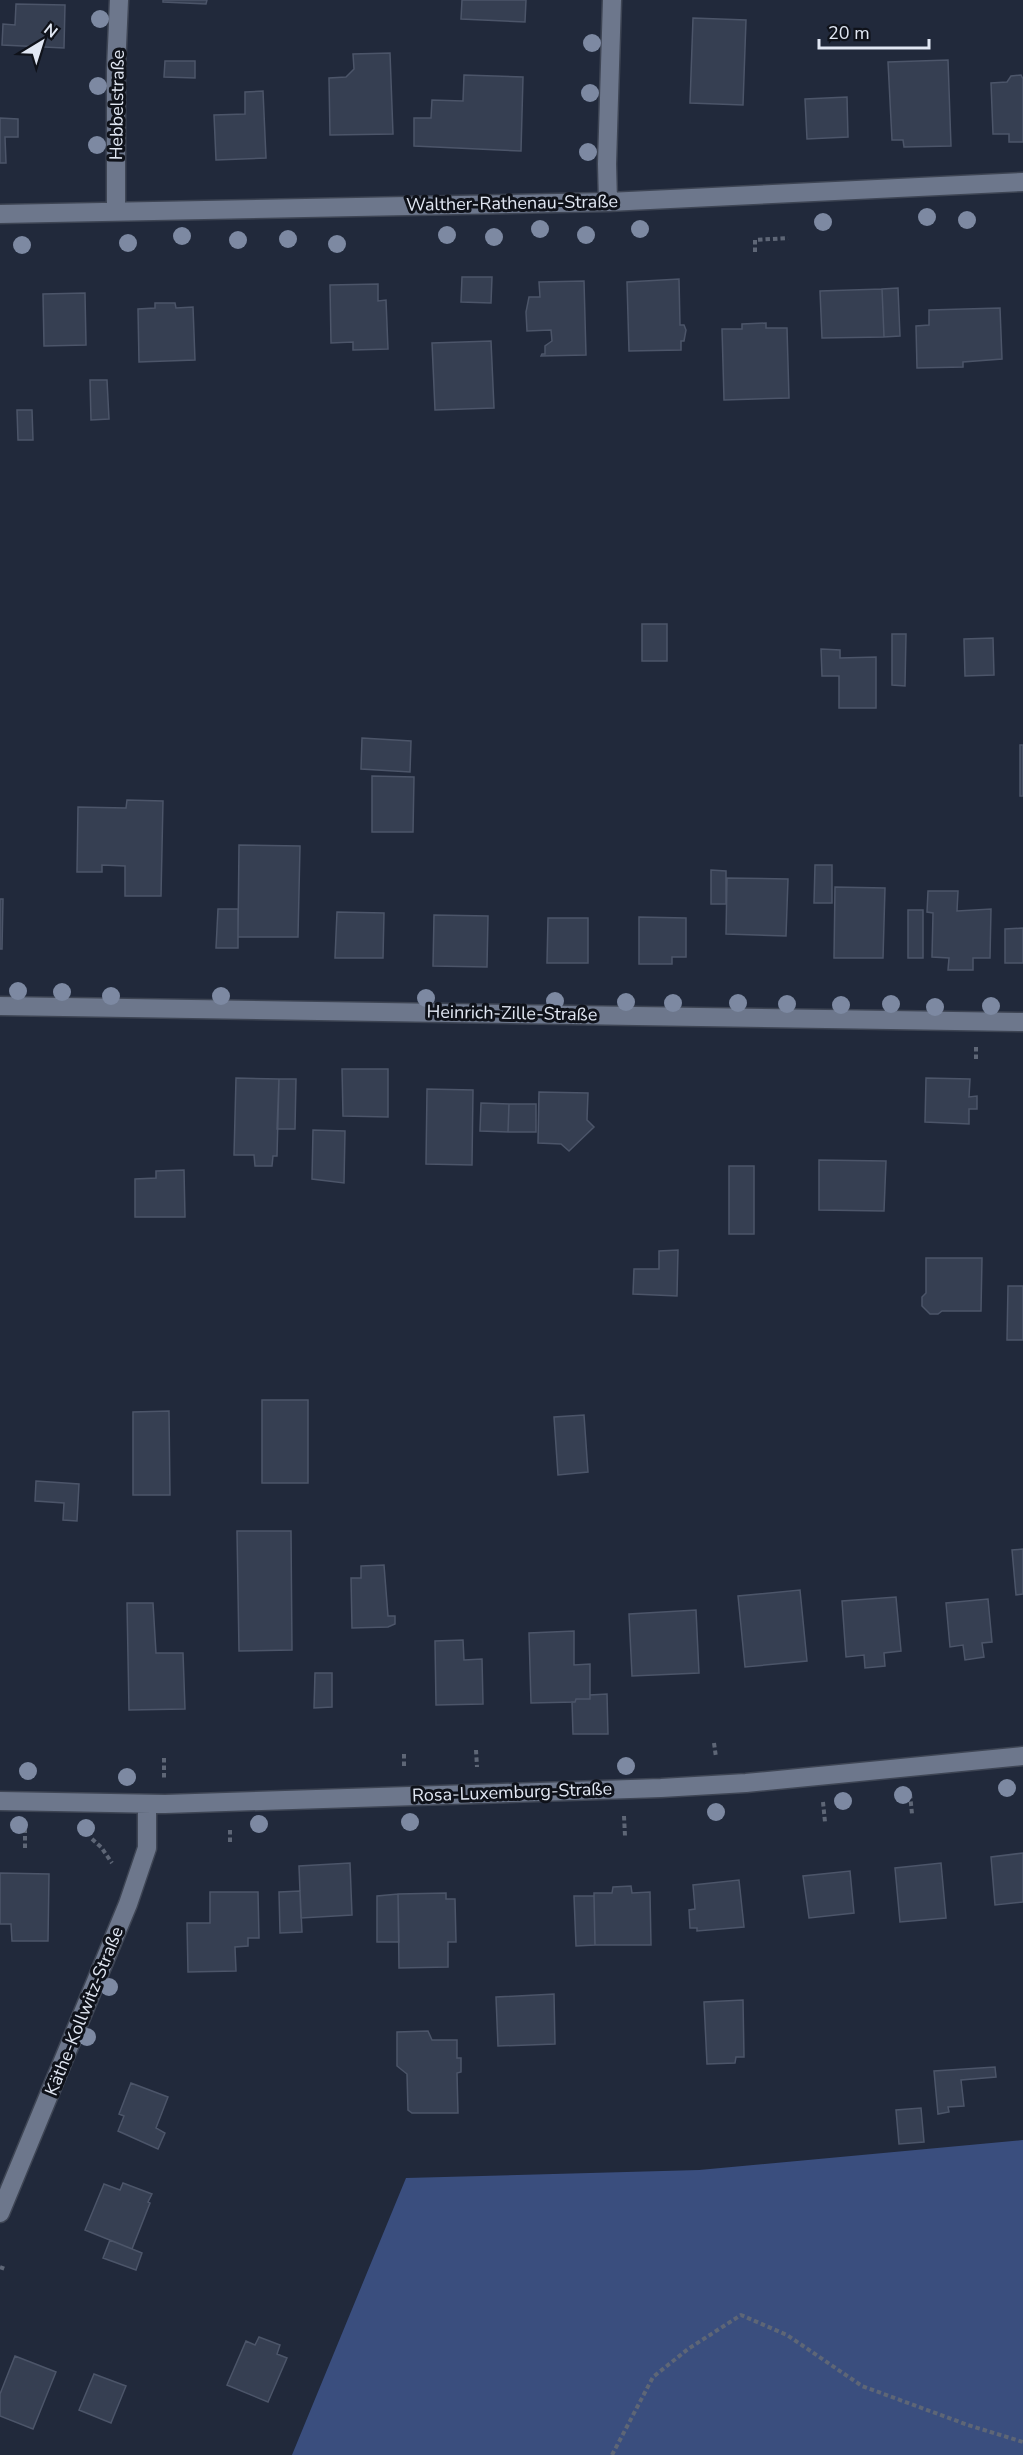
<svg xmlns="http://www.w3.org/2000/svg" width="1023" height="2455" font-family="'Nunito Sans',sans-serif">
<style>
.forest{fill:#3a4e7e}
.building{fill:#363f52;stroke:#4c5569;stroke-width:1.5}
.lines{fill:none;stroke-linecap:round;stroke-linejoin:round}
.minor-casing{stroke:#3e4554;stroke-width:21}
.path{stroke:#5e6676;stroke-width:4;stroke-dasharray:4.5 3;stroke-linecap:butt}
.minor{stroke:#6d778c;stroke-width:18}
.tree{fill:#7d89a2}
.labels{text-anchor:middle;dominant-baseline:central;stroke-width:6;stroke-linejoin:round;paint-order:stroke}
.street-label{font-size:18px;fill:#e1e7f3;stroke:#0f121a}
</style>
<rect width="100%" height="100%" fill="#21293b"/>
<path class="forest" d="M1023,2140V2455H292L406,2178L699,2170Z"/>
<path class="building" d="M163,0H207L206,4L163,2Z
M462,0H526L525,22L461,19Z
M16,4L65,5L64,48L2,45L3,24L15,25Z
M693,18L746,20L743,105L690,103Z
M390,53L393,134L330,135L329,78L346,77L354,69L353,54Z
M948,60L951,146L904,147L903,140H892L888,62Z
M165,61H195V78L164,77Z
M464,75L523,77L521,151L414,146V118H431L432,100L463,101Z
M1021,75L1023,79V142H1009V134H993L991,83L1007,82L1011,76Z
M263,91L266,158L216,160L214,115L245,114V92Z
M847,97L848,137L807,139L805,99Z
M0,118L18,119V137H5L6,163H0Z
M462,277H492L491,303L461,302Z
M679,279L680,325H684L686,330L684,341H681V350L629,351L627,282Z
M584,281L586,355L541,356L542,354H545V346L552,341L551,330L527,331L526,312L529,297H540L539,282Z
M378,284V301L386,300L388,349L353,350V342L331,343L330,285Z
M898,288L900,336L884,337L882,289Z
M882,289L884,337L822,338L820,291Z
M85,293L86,345L44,346L43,294Z
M155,303H175L176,308L193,307L195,360L139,362L138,309L155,308Z
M1000,308L1002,359L963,362V367L917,368L916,326L929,325V310Z
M766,323V328H787L789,398L724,400L722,329H742V324Z
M491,341L494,408L435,410L432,343Z
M90,380H107L109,419L91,420Z
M17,410H32L33,440H18Z
M642,624H667V661H642Z
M892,634H906L905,686L892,685Z
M993,638L994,675L965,676L964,639Z
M821,649L840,650V658L876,657V708H839V676H822Z
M362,738L411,741L410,772L361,769Z
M1020,745H1023V796H1020Z
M372,776L414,777L413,832H372Z
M127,800L163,801L161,896H125V866L102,865V872H77L78,807L126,808Z
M239,845L300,846L298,937H238Z
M815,865H832V903H814Z
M711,870L726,871V904H711Z
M727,878L788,879L786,936L726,934Z
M835,887L885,888L883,958H834Z
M928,891H958L957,911L991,909L990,958H973V970H948L949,958L932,957L933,913L927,912Z
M0,899H3L2,949H0Z
M218,909H238V948H216Z
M908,910H923V958H908Z
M337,912L384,913L383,958H335Z
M434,915L488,916L487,967L433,966Z
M639,917L686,918V957H672V964H639Z
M548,918H588V963H547Z
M1023,928V963H1005V929Z
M342,1069H388V1117L343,1116Z
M236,1078L279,1079L277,1156H273L272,1166H255L254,1155H234Z
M926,1078L970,1079L969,1097L977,1096V1109H969V1124L925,1122Z
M279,1079H296L295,1129H277Z
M427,1089L473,1090L472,1165L426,1164Z
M539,1092L588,1093L587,1120L594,1127L569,1151L561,1144L538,1143Z
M481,1103L509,1104L508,1132L480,1131Z
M509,1104H536V1132H508Z
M313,1130L345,1131L344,1183L312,1179Z
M819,1160L886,1161L884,1211L819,1210Z
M729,1166H754V1234H729Z
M184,1170L185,1217H135V1179L156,1178V1171Z
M678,1250L677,1296L633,1294L634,1269H659V1251Z
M926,1258H982L981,1311H942L938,1314H930L922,1306V1297L926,1293Z
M1008,1286H1023V1340H1007Z
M262,1400H308V1483H262Z
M169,1411L170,1495H133V1412Z
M584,1415L588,1472L558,1475L554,1417Z
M36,1481L79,1484L77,1521L63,1520L64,1503L35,1501Z
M237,1531H291L292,1650L239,1651Z
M1023,1549V1594L1016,1595L1012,1550Z
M384,1565L388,1616H395V1624L388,1627L352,1628L351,1578H361V1566Z
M800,1590L807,1661L745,1667L738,1596Z
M896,1597L901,1651L884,1653L885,1666L865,1668L864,1655L846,1657L842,1601Z
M988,1599L992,1642L982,1643L984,1657L965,1660L963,1645L950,1647L946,1603Z
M127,1603H153L156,1653H183L185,1709L129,1710Z
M696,1610L699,1673L632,1676L629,1614Z
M574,1631V1665L590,1664V1699H576L575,1702L531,1703L529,1633Z
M463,1640L464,1660L482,1659L483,1704L436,1705L435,1641Z
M315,1673H332V1707L314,1708Z
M607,1694L608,1734H573L572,1702H575L576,1699H590V1695Z
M1023,1853V1902L995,1905L991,1857Z
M350,1863L352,1915L301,1918L299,1866Z
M941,1863L946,1918L900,1922L895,1868Z
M850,1871L854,1913L809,1918L803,1876Z
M0,1873L49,1874L48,1941H12L11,1924H0Z
M739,1880L744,1927L697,1931V1928H690L689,1910L695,1909L693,1885Z
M631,1886L632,1893L650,1892L651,1945H595L594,1893H612L613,1887Z
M300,1891L302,1932L280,1933L279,1892Z
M210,1892H258L259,1938H248V1946L235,1947L236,1971L188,1972L187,1923H210Z
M446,1893V1899H455L456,1942H448V1967L399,1968L398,1894Z
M398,1894L399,1942H377V1896Z
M574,1896H594L595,1945L576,1946Z
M554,1994L555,2044L498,2046L496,1997Z
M743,2000L744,2057H736L735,2063L707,2064L704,2002Z
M428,2031L432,2040H457V2058H461V2072L457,2073L458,2113H412L408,2110L407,2074L397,2066V2032Z
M995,2067L996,2077L961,2080L964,2106L948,2107L949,2112L938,2114L934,2071Z
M131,2083L168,2097L156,2128L165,2133L158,2149L118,2131L124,2116L119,2114Z
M921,2108L924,2142L899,2144L896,2110Z
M123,2183L152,2194L148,2202L150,2203L132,2249L85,2230L104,2184L120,2190Z
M110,2240L142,2253L136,2270L103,2258Z
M259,2337L280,2345L277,2354L287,2358L268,2402L227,2385L246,2341L255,2345Z
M15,2356L56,2372L33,2429L0,2416V2394Z
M94,2374L126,2386L111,2423L79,2410Z"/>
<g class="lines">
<g class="minor-casing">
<path id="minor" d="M608,202L607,164L612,0
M116,211V69L119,0
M0,214L608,202L1023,182
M0,1006L1023,1022
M0,1801L165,1804L661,1788L746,1783L1023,1756
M0,2213L128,1904L147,1848V1804"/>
</g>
<path class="path" d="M755,252V240L788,238
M976,1059V1047
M714,1743L716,1757
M476,1750L477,1767
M404,1754V1768
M164,1758V1778
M910,1794L912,1814
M823,1802L825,1822
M624,1816L625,1836
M230,1830V1844
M92,1839L101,1847L112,1863
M25,1848V1828
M0,2267L5,2269
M612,2455L653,2377L688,2349L741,2315L787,2335L862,2386L968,2425L1023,2442"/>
<use href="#minor" class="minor"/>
</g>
<g class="tree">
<circle cx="100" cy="19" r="9"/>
<circle cx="592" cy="43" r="9"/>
<circle cx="98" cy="86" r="9"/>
<circle cx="590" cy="93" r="9"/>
<circle cx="97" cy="145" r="9"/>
<circle cx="588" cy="152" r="9"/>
<circle cx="927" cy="217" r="9"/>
<circle cx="967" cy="220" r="9"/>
<circle cx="823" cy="222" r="9"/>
<circle cx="540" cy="229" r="9"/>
<circle cx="640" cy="229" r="9"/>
<circle cx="447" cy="235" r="9"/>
<circle cx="586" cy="235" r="9"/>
<circle cx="182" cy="236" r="9"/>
<circle cx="494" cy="237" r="9"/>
<circle cx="288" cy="239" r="9"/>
<circle cx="238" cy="240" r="9"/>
<circle cx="128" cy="243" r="9"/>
<circle cx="337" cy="244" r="9"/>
<circle cx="22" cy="245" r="9"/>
<circle cx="18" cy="991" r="9"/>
<circle cx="62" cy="992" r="9"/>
<circle cx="111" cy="996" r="9"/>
<circle cx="221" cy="996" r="9"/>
<circle cx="426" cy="998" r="9"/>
<circle cx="555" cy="1001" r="9"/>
<circle cx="626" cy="1002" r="9"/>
<circle cx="673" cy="1003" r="9"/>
<circle cx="738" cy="1003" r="9"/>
<circle cx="787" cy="1004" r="9"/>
<circle cx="891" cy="1004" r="9"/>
<circle cx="841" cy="1005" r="9"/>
<circle cx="991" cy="1006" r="9"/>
<circle cx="935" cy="1007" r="9"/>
<circle cx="626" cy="1766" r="9"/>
<circle cx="28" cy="1771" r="9"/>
<circle cx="127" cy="1777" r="9"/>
<circle cx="1007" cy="1788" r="9"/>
<circle cx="903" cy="1795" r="9"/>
<circle cx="843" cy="1801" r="9"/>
<circle cx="716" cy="1812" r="9"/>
<circle cx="410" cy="1822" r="9"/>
<circle cx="259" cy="1824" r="9"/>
<circle cx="19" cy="1825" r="9"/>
<circle cx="86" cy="1828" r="9"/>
<circle cx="109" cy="1987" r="9"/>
<circle cx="87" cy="2037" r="9"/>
</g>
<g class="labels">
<g class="street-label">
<text transform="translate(117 105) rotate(-89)">Hebbelstraße</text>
<text transform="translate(512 203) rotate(-1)">Walther-Rathenau-Straße</text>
<text transform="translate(512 1013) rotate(1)">Heinrich-Zille-Straße</text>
<text transform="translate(512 1792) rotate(-2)">Rosa-Luxemburg-Straße</text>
<text transform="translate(84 2011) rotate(-68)">Käthe-Kollwitz-Straße</text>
</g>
</g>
<g transform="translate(42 42) rotate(38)" stroke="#0f121a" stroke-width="4.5" paint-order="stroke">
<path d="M0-4.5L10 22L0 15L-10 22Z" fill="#e1e7f3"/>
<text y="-9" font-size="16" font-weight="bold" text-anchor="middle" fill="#e1e7f3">N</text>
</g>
<path d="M819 39v9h110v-9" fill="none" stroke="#e1e7f3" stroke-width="3"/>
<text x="828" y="39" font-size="18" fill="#e1e7f3" stroke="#0f121a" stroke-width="4.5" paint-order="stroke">20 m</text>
</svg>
